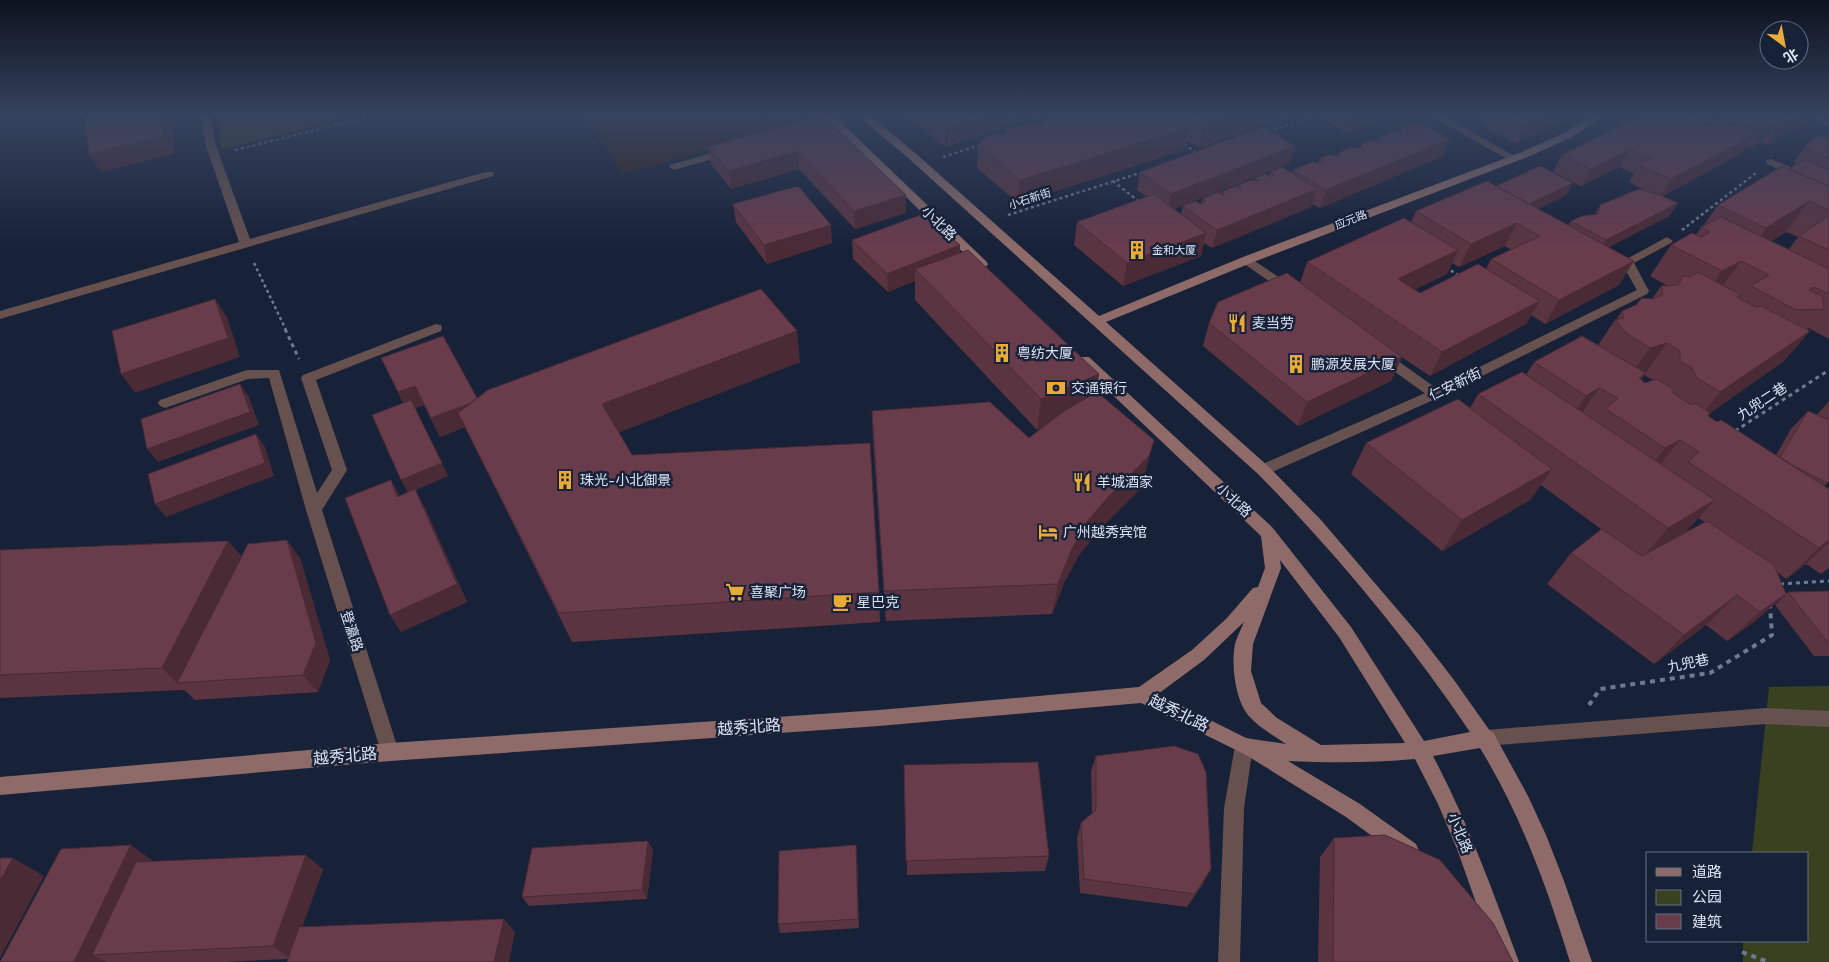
<svg xmlns="http://www.w3.org/2000/svg" width="1829" height="962" font-family="'Work Sans','Noto Sans SC',sans-serif">
<style>
.education{fill:#36241f}
.green{fill:#3a4121}
.lines{fill:none;stroke-linecap:round;stroke-linejoin:round}
.path-far2{stroke:#70798d;stroke-width:2.5;stroke-dasharray:3 3;stroke-linecap:butt}
.path-far1{stroke:#70798d;stroke-width:3;stroke-dasharray:4 4;stroke-linecap:butt}
.path{stroke:#70798d;stroke-width:4;stroke-dasharray:5 5;stroke-linecap:butt}
.lane{fill:#67514f;fill-rule:evenodd}
.street{fill:#67514f;fill-rule:evenodd}
.secondary{fill:#8e6b69;fill-rule:evenodd}
.wall{fill:#5a3441;fill-rule:evenodd}
.shaded-wall{fill:#4a2a35}
.building{fill:#693c4c;stroke:#4a2a35}
.labels{text-anchor:middle;dominant-baseline:central;stroke-width:5;stroke-linejoin:round;paint-order:stroke}
.far-street-label{font-size:11px;fill:#dbe3f3;stroke:#172138}
.far-poi-label{font-size:11px;fill:#dbe3f3;stroke:#172138;text-anchor:start}
.street-label{font-size:14px;fill:#dbe3f3;stroke:#172138}
.poi-label{font-size:14px;fill:#dbe3f3;stroke:#172138;text-anchor:start}
.near-street-label{font-size:16px;fill:#dbe3f3;stroke:#172138}
</style>
<rect width="100%" height="100%" fill="#172138"/>
<path class="education" d="M582,114H798L806,122L623,174Z"/>
<path class="green" d="M216,114H360L222,149Z
M1829,686V962H1743V941H1808V853H1752L1769,687Z"/>
<g class="lines">
<path class="path-far2" d="M1268,132L1307,118
M1184,144L1197,153
M235,150L380,114
M943,157L980,145
M1113,181L1141,203
M1008,215L1143,172
M1682,230L1756,173
M254,263L286,330
M1446,267L1459,276"/>
<path class="path-far1" d="M285,329L299,359
M1735,431L1829,370
M1780,584L1829,581
M1770,603V607"/>
<path class="path" d="M1589,705L1600,689L1710,673L1772,635L1770,606
M1742,952L1768,962"/>
<path class="lane" d="M200,114H210L216,146L250,239L485,172H493L494,174L493,176L0,319V311L239,242L206,146Z
M729,148L734,151L733,153L674,170L669,167L670,165Z
M1771,159L1829,183V190L1767,164L1766,162L1767,160Z
M1667,237L1673,241L1671,243L1634,263L1649,291L1643,295L1639,294L1621,262Z
M1247,256L1294,287L1296,290L1294,293H1286L1243,263L1241,260Z
M436,324L441,325L442,328L441,331L316,380L347,470L322,510L399,752L397,758L390,761L383,758L381,752L306,510L269,378L248,379L165,408L160,406L158,403L160,400L247,370H279L317,493L332,470L301,378L303,375Z
M1382,352L1387,353L1440,391L1442,394L1440,397H1430L1377,359L1375,356L1377,353Z
M1766,708L1772,710L1775,716L1772,722L1766,724L1486,746L1479,744L1477,738L1479,732L1486,730Z
M1244,737L1251,740L1253,746L1244,808L1240,962H1218L1224,808L1235,746L1237,740Z"/>
<path class="street" d="M1427,114H1440L1518,158L1517,160H1509Z
M1803,114H1818L1829,119V126Z
M1643,287L1647,288L1649,291L1647,294L1440,397L1268,474L1263,475L1258,474L1256,470L1258,466L1430,391Z
M1766,708L1829,711V727L1766,724L1760,722L1757,716L1760,710Z"/>
<path class="secondary" d="M821,114H832L986,261L988,264L986,267H978Z
M856,114H868L914,152L1099,316L1243,257L1522,152L1562,134L1594,114H1607L1570,138L1530,156L1251,263L1106,322L1268,466L1321,520L1420,636L1454,680L1490,731L1493,732L1528,796L1546,835L1564,881L1592,962H1570C1547,887 1521,815 1480,748L1433,756C1468,822 1493,892 1519,962H1497L1457,849L1438,804L1415,759C1373,763 1331,763 1288,761L1360,804L1416,844L1419,851L1416,858L1409,861L1402,858L1346,817L1246,755L1141,703L879,726L390,761L0,795V777L390,743L879,710L1139,687L1192,650L1226,619L1253,588L1258,587L1265,568L1261,536L1079,363L1077,360L1079,357H1089L1272,527L1351,627L1424,741L1470,732C1408,640 1336,553 1258,474L906,156ZM1280,560L1339,637L1405,743L1321,745L1277,718L1261,703L1251,671L1253,644L1281,568ZM1244,622C1241,629 1237,637 1235,644C1231,664 1235,699 1248,715C1258,727 1273,735 1286,744L1246,738L1158,694L1204,660Z"/>
</g>
<path class="wall" d="M906,114H1049L1014,125L1008,120L1007,127L945,147Z
M1060,114H1291L1290,116L1199,148L1187,140L1184,150L1018,203L977,168L978,145L1005,135L1043,124V120Z
M1315,114H1397L1346,133Z
M1453,114H1467L1459,118Z
M1482,114H1572L1569,119L1516,143L1485,128L1486,124L1479,121Z
M1644,114H1810L1802,126L1767,145L1762,142L1750,148L1746,146L1742,153L1663,196L1678,203L1669,216L1609,247L1619,285L1545,324L1531,315L1526,324L1430,376L1397,354L1402,357L1391,381L1298,426L1203,346L1209,323L1300,283L1307,262L1411,222L1416,211L1496,186L1573,183L1566,195L1538,209L1568,225L1571,221L1595,214L1600,205L1648,192L1629,182L1634,174L1619,167L1581,186L1553,172L1562,155ZM1505,246L1511,250L1491,259L1486,269L1420,293L1415,289L1447,274L1452,263L1459,267Z
M822,115L906,213L855,229L799,169L731,189L711,164L708,147Z
M1400,128L1443,156L1320,208L1312,204L1311,207L1212,248L1204,243L1201,256L1123,286L1074,245L1077,222L1147,197L1137,190L1140,172L1295,146L1290,163L1174,209L1181,214L1183,206L1201,204L1202,199L1220,194L1221,192L1237,187L1238,185L1254,180L1255,178L1269,176L1270,172L1292,173L1293,170L1318,164L1320,158L1338,156L1360,148L1362,144L1376,142L1378,138L1398,133Z
M1829,131V339L1808,328L1807,330L1810,331L1783,362L1710,413L1708,416L1717,422L1776,455L1791,429L1808,411L1817,415L1829,401V482H1828L1824,486L1829,489V568L1821,574L1806,564L1786,579L1777,572L1786,594L1753,623L1727,641L1706,625L1654,664L1547,584L1571,553L1601,529L1541,485L1530,500L1442,551L1351,474L1366,443L1470,408L1478,394L1526,375L1534,362L1598,345L1615,320H1616L1622,311L1652,299L1661,286H1668L1650,276L1671,245L1696,235L1701,227L1703,226L1718,205L1796,165L1794,161L1807,144L1825,137ZM1786,232L1798,237L1789,249L1771,241ZM1644,375L1653,380L1645,383L1641,380ZM1698,518L1705,522L1677,537L1687,531Z
M733,204L832,243L767,264L736,222Z
M852,240L960,245V253L1099,374L1096,392L1146,471L1141,488L1102,527L1079,555L1065,581L1052,614L886,621L873,442L872,411L1029,438L1040,429L1037,430L915,300V281L888,292L853,259Z
M800,362L619,432L632,455L879,592L880,622L572,642L465,427L440,437L424,405L415,408L448,476L415,490L425,508L467,602L401,632L390,615L400,496L408,492L401,480L403,403L398,392L477,398Z
M228,541L242,557L300,558L330,660L318,692L195,700L184,690L0,698V550Z
M1829,591V656H1814L1775,605L1788,592Z
M1096,756L1203,884L1187,907L1080,893L1077,838L1081,823L1092,814L1091,771Z
M904,765L1049,856L1045,871L907,875Z
M1334,838L1513,962H1318L1320,857Z
M648,841L653,851L647,899L529,906L522,897Z
M856,845L857,855L859,928L780,933L778,924Z
M152,860L151,862L323,869L302,927L515,932L288,959L225,962H106L104,961V962H0Z"/>
<path class="shaded-wall" d="M163,114H174V154L101,172L89,154Z
M993,114H1008L1007,127L945,147V129Z
M1015,114H1049L1014,125Z
M1236,114H1291L1290,116L1199,148L1204,125Z
M1352,114H1397L1346,133Z
M1461,114H1467L1459,118Z
M1550,114H1572L1569,119L1516,143L1525,126Z
M1717,114H1722L1714,127L1707,131Z
M1800,114H1810L1802,126L1767,145L1779,127Z
M1705,115L1694,133L1693,121Z
M1773,125L1762,142L1750,148L1762,131Z
M1189,128L1184,150L1018,203L1020,180Z
M1754,135L1742,153L1660,197L1671,179Z
M1450,139L1443,156L1320,208L1326,190Z
M1295,146L1290,163L1167,212L1171,194Z
M1630,149L1619,167L1581,186L1591,169Z
M797,151L799,169L731,189L729,171Z
M1573,183L1566,195L1520,218L1527,205Z
M1317,189L1311,207L1212,248L1217,230Z
M906,195V213L855,229L854,211Z
M1809,201L1786,232L1744,259L1766,228Z
M1678,203L1669,216L1599,252L1606,240Z
M1517,223L1505,246L1459,267L1471,244Z
M831,225L832,243L767,264L764,245Z
M1206,233L1201,256L1123,286L1127,263Z
M960,245L959,264L915,269V281L888,292L887,274Z
M1458,250L1447,274L1388,303L1398,279Z
M1634,261L1619,285L1545,324L1559,300Z
M1741,261L1718,292L1700,302L1722,271Z
M215,299L227,317L240,357L135,393L121,374Z
M1540,301L1526,324L1430,376L1442,352Z
M797,331L800,362L612,435L602,404Z
M1810,331L1783,362L1695,423L1720,392Z
M1667,343L1623,404L1639,378L1628,379L1650,348Z
M1402,357L1391,381L1298,426L1307,402Z
M1099,374L1094,405L1037,430L1041,399Z
M240,384L249,397L259,425L158,462L147,449Z
M415,386L424,405L415,408L448,476L415,490L425,508L467,602L401,632L390,615L408,493L401,480L407,411L398,392Z
M1599,388L1577,420L1565,428L1586,396Z
M478,400L458,413L465,427L440,437L431,418Z
M256,434L265,447L274,476L166,517L155,504Z
M1154,440L1141,488L1102,527L1079,555L1065,581L1052,614L1058,584L1071,551L1085,524L1109,496Z
M1680,440L1655,471L1640,479L1665,448Z
M1552,469L1530,500L1442,551L1462,520Z
M391,480L401,498L397,497Z
M1715,500L1687,531L1641,559L1668,528Z
M287,540L300,558L330,660L318,692L303,675Z
M1829,540V542L1806,564L1786,579L1819,548Z
M228,541L247,564L177,683L162,668Z
M1786,594L1753,623L1727,641L1760,612Z
M1737,595L1706,625L1654,664L1684,635Z
M648,841L653,851L647,899L642,890Z
M131,845L152,860L108,954L92,955L104,961V962H74Z
M856,845L857,855L859,928L858,919Z
M306,855L323,869L291,959L273,946Z
M13,858L44,876L0,958V881Z
M1211,869L1203,884L1187,907L1195,894Z
M504,919L515,932L509,962H494Z"/>
<path class="building" d="M84,114H163V136L89,154Z
M927,114H993L945,129Z
M1060,114H1066L1069,116L1072,115L1071,114H1169L1189,128L1020,180L978,145L984,138L998,133L1005,135L1007,130L1028,124L1034,126L1045,123L1043,120Z
M1187,114H1236L1204,125Z
M1501,114H1550L1525,126Z
M1644,114H1703L1705,115L1693,121L1706,127L1719,120L1754,135L1671,179L1639,165L1651,159L1630,149L1591,169L1562,155Z
M1733,114H1803L1779,127L1773,125L1762,131L1729,117Z
M822,115L906,195L854,211L797,151L729,171L708,147Z
M1414,123L1423,124L1450,139L1326,190L1293,170L1313,162L1320,164L1323,163L1320,158L1328,155L1339,156L1340,152L1354,147L1359,148L1362,147V144L1370,140L1376,142L1380,141L1378,138L1394,132L1400,134L1403,133L1400,128Z
M1263,127L1295,146L1171,194L1140,172Z
M1819,136L1829,138V158L1809,150L1807,144Z
M1806,160L1829,170V186L1788,169Z
M1540,166L1573,183L1529,204L1496,186Z
M1782,166L1829,186V210L1809,201L1766,228L1718,205Z
M1282,167L1317,189L1217,230L1183,206L1196,201L1200,204L1206,201L1202,199L1218,192L1223,195H1225L1221,192L1236,186L1239,188H1241L1238,185L1252,180L1258,181L1255,178L1266,174L1271,177L1275,175L1270,172Z
M1487,181L1634,261L1559,300L1491,259L1540,236L1517,223L1471,244L1416,211Z
M798,186L831,225L764,245L733,204Z
M1639,189L1660,195L1678,203L1606,240L1571,221L1582,216L1598,214L1600,205Z
M1154,194L1206,233L1127,263L1077,222Z
M923,214L960,245L887,274L852,240Z
M1829,216V250L1799,236Z
M1721,217L1829,269V294L1814,287L1809,290L1823,297L1824,309L1796,310L1751,286L1769,275L1741,261L1722,271L1671,245L1692,233L1701,237L1710,232L1701,227Z
M1404,218L1458,250L1398,279L1420,293L1478,264L1540,301L1442,352L1307,262Z
M968,250L1099,374L1041,399L915,269Z
M1698,272L1741,295L1737,297L1756,307L1761,306L1810,331L1720,392L1697,378L1692,368L1680,361V351L1667,343L1650,348L1626,333L1615,320L1624,318L1622,311L1636,305L1642,298L1654,299L1663,294L1661,286L1678,285L1683,276L1690,277Z
M1287,273L1402,357L1307,402L1209,323L1218,302Z
M761,289L797,331L602,404L632,455L870,443L879,592L559,613L458,413L488,390Z
M215,299L228,338L121,374L112,331Z
M443,336L477,398L471,403L431,418L415,386L398,392L381,358Z
M1582,336L1646,373L1639,378L1645,383L1656,379L1676,390L1672,392L1691,405L1695,403L1710,413L1708,416L1717,422L1721,420L1829,489V540L1819,548L1688,462L1699,452L1680,440L1665,448L1606,409L1618,398L1599,388L1586,396L1534,362Z
M1522,372L1715,500L1668,528L1478,394Z
M240,384L250,412L147,449L141,419Z
M1097,392L1154,440L1149,456L1109,496L1085,524L1071,551L1058,584L884,591L872,411L990,402L1029,438L1064,411Z
M1458,399L1552,469L1462,520L1366,443Z
M411,400L442,463L401,480L372,415Z
M1808,411L1829,420V481L1827,483L1792,465L1780,457Z
M256,434L265,463L155,504L148,474Z
M391,480L397,497L415,489L457,584L390,615L345,498Z
M1707,521L1774,565L1786,594L1760,612L1737,595L1684,635L1571,553L1602,529L1642,556Z
M287,540L316,643L303,675L177,683L248,544Z
M228,541L162,668L0,675V550Z
M1829,591V644L1788,592Z
M1174,746L1198,754L1206,772L1211,869L1195,894L1084,879L1081,823L1096,810V756Z
M1038,762L1049,856L906,861L904,765Z
M1385,835L1440,860L1493,923L1513,962H1333L1334,838Z
M648,841L642,890L522,897L532,848Z
M131,845L74,962H0L61,849Z
M856,845L858,919L778,924L779,851Z
M306,855L273,946L92,955L136,862Z
M0,858H13L0,881Z
M504,919L494,962H287L299,927Z"/>
<linearGradient id="sky" x2="0" y2="1"><stop stop-color="#0d121f"/><stop offset="0.46" stop-color="#36435e"/><stop offset="1" stop-color="#36435e" stop-opacity="0"/></linearGradient>
<rect width="1829" height="249" fill="url(#sky)"/>
<defs>
<g id="building-bare" transform="scale(1.5)"><path d="M-4-6H4V6H1V3H-1V6H-4ZM-2.5-4.3h1.7v1.8h-1.7ZM.8-4.3h1.7v1.8H.8ZM-2.5-1h1.7V.8h-1.7ZM.8-1h1.7V.8H.8Z" fill="#e8ab37" stroke="#172138" stroke-width="2.5" paint-order="stroke"/></g>
<g id="restaurant-bare" transform="scale(1.5)"><path d="M-5-6h1v4h1v-4h1v4h1v-4h1v5L-1.5 .5V6h-2V.5L-5-1ZM5-6V6H3V1.5H1.5Q1.5-4 5-6Z" fill="#e8ab37" stroke="#172138" stroke-width="2.5" paint-order="stroke"/></g>
<g id="bank-bare" transform="scale(1.5)"><path d="M-6-4H6V4H-6ZM0-2.3a2.3 2.3 0 1 0 0 4.6a2.3 2.3 0 1 0 0-4.6Z" fill="#e8ab37" stroke="#172138" stroke-width="2.5" paint-order="stroke"/></g>
<g id="hotel-bare" transform="scale(1.5)"><path d="M-6-4.5h1.5V1H6V5H4.5V3h-9V5H-6ZM-4 0a1.8 1.8 0 1 1 3.6 0ZM.5 0V-2.5h3Q6-2.5 6 0Z" fill="#e8ab37" stroke="#172138" stroke-width="2.5" paint-order="stroke"/></g>
<g id="supermarket-bare" transform="scale(1.5)"><path d="M-6-5.5h2.5l.6 2H6L4.5 2H-2.5L-4.4-4H-6ZM-1.5 3.2a1.3 1.3 0 1 0 .1 0ZM3 3.2a1.3 1.3 0 1 0 .1 0Z" fill="#e8ab37" stroke="#172138" stroke-width="2.5" paint-order="stroke"/></g>
<g id="cafe-bare" transform="scale(1.5)"><path d="M-5.5-4.5H6V0H3Q3 3.5 0 3.5H-2.5Q-5.5 3.5-5.5 0ZM3-3.2v2h1.7v-2ZM-6 4.5H4V6H-6Z" fill="#e8ab37" stroke="#172138" stroke-width="2.5" paint-order="stroke"/></g>
</defs>
<g fill-rule="evenodd">
<use href="#building-bare" x="1137" y="250"/>
<use href="#restaurant-bare" x="1237" y="323"/>
<use href="#building-bare" x="1002" y="353"/>
<use href="#building-bare" x="1296" y="364"/>
<use href="#bank-bare" x="1056" y="388"/>
<use href="#building-bare" x="565" y="480"/>
<use href="#restaurant-bare" x="1082" y="482"/>
<use href="#hotel-bare" x="1048" y="532"/>
<use href="#supermarket-bare" x="735" y="592"/>
<use href="#cafe-bare" x="842" y="602"/>
</g>
<g class="labels">
<g class="far-street-label">
<text transform="translate(1030 199) rotate(-18)">小石新街</text>
<text transform="translate(1351 220) rotate(-21)">应元路</text>
</g>
<g class="far-poi-label">
<text x="1152" y="250">金和大厦</text>
</g>
<g class="street-label">
<text transform="translate(939 223) rotate(44)">小北路</text>
<text transform="translate(1455 384) rotate(-26)">仁安新街</text>
<text transform="translate(1762 401) rotate(-33)">九兜二巷</text>
<text transform="translate(1234 500) rotate(43)">小北路</text>
<text transform="translate(352 631) rotate(72)">登瀛路</text>
<text transform="translate(1688 663) rotate(-12)">九兜巷</text>
<text transform="translate(1460 833) rotate(67)">小北路</text>
</g>
<g class="poi-label">
<text x="1252" y="323">麦当劳</text>
<text x="1017" y="353">粤纺大厦</text>
<text x="1311" y="364">鹏源发展大厦</text>
<text x="1071" y="388">交通银行</text>
<text x="580" y="480">珠光-小北御景</text>
<text x="1097" y="482">羊城酒家</text>
<text x="1063" y="532">广州越秀宾馆</text>
<text x="750" y="592">喜聚广场</text>
<text x="857" y="602">星巴克</text>
</g>
<g class="near-street-label">
<text transform="translate(1179 713) rotate(26)">越秀北路</text>
<text transform="translate(749 727) rotate(-4)">越秀北路</text>
<text transform="translate(345 756) rotate(-5)">越秀北路</text>
</g>
</g>
<rect x="1646" y="852" width="162" height="90" fill="#172138" stroke="#656f83"/>
<rect x="1656" y="868" width="25" height="8" fill="#8e6b69" stroke="#656f83"/>
<text x="1692" y="877" font-size="15" fill="#dbe3f3">道路</text>
<rect x="1656" y="890" width="25" height="15" fill="#3a4121" stroke="#656f83"/>
<text x="1692" y="902" font-size="15" fill="#dbe3f3">公园</text>
<rect x="1656" y="914" width="25" height="15" fill="#693c4c" stroke="#656f83"/>
<text x="1692" y="927" font-size="15" fill="#dbe3f3">建筑</text>
<g transform="translate(1784 45) rotate(148)"><circle r="24" fill="#172138" stroke="#656f83"/>
<path d="M0-4L9 19L0 12L-9 19Z" fill="#e8ab37"/>
<text y="-8" font-size="14" font-weight="bold" text-anchor="middle" fill="#dbe3f3">北</text>
</g>
</svg>
